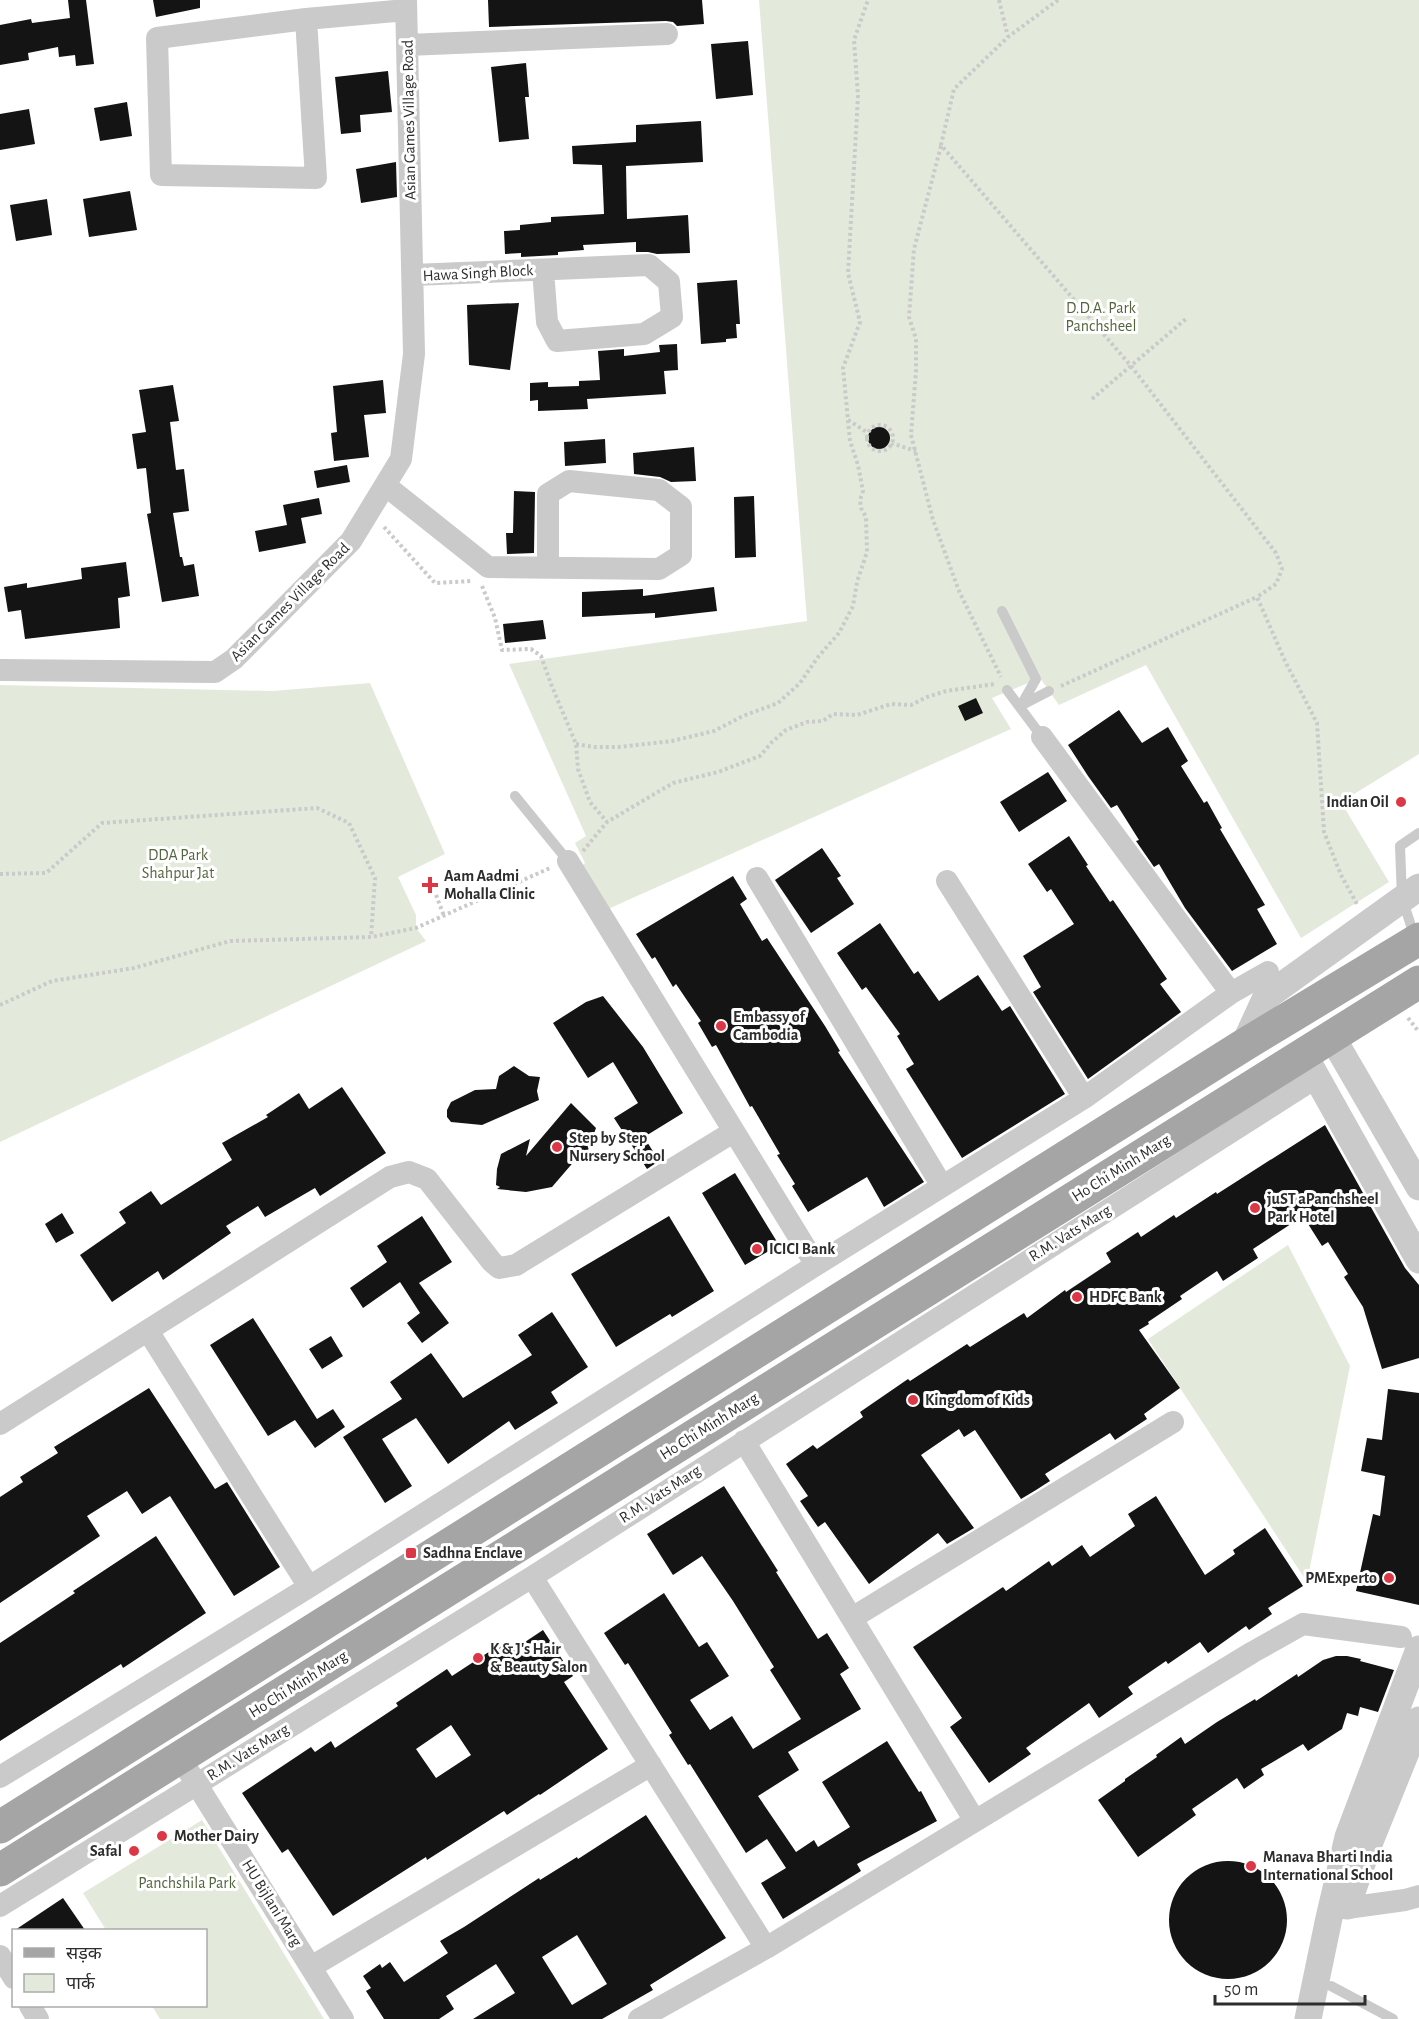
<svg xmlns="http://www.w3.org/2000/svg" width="1419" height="2019" font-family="'Alegreya Sans','Noto Sans Devanagari',sans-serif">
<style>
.green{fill:#e3eadb}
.building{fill:#141414;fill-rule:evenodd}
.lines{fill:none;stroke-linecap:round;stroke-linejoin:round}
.path{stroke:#cacaca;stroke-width:4;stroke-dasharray:3 3;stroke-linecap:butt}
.service{stroke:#cacaca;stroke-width:10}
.minor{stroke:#cacaca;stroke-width:22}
.tertiary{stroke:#cacaca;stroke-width:27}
.primary{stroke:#a5a5a5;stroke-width:33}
.poi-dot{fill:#dc3747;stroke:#fff;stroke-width:2}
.labels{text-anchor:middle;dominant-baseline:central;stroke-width:6;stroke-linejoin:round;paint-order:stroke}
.street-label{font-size:16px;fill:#2d2d2d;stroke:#fff}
.park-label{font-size:16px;fill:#51663d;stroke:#fff}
.poi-label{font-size:16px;font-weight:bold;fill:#2d2d2d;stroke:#fff;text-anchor:start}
</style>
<rect width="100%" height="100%" fill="#fff"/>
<path class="green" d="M759,0H1419V754L1341,802L1389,882L1301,938L1146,665L1059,705L1040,678L992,698L1011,729L608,909L580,867L585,863L575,843L586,836L509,664L807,621Z
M370,683L445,854L398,877L416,915V928L426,941L0,1142V685L273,691Z
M1288,1245L1350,1366L1307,1582L1148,1339Z
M202,1820L324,2019H160L152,2006H206V1930H106L83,1893Z"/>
<path class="building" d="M68,0H86L94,64L76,66L75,55L59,57L58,47L28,53L29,60L0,65V25L31,19L32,23L70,18Z
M153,0H200V8L156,17Z
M488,0H702L704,24L677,26L673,22L666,21L489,27Z
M748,41L753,95L716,99L711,44Z
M526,63L529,97H525L529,139L499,142L491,67Z
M388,71L392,112L360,115L361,132L341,134L335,77Z
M127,102L132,136L100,141L94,108Z
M29,109L35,144L0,150V114Z
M701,121L703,162L626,166L627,219L688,215L690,253L657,254L648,252H636V242L583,245L584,250L558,252V255L521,257V253L505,254L504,231L520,230V225L551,222V217L604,214L602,165L573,164L572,146L636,142V125Z
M396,162L397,197L361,203L356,169Z
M130,191L137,230L89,237L83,199Z
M47,199L52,235L16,241L10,205Z
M737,280L740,324H736L737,338L726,339V342L701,344L697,283Z
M519,303L510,370L469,365L467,305Z
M677,344L678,370L664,371L666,394L587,399L588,409L538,411V400L530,401V383L548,382V387L579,386V381L600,380L598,351L624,349V356L660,352L659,345Z
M383,380L386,413L364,415L369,457L334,461L331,433L337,432L333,386Z
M173,385L179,421L170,422L176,470L184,469L189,511L173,513L180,557H182L184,566L194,564L199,596L162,602L147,514L151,513L146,468L137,469L132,434L146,432L139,390Z
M868 438a11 11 0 1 1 22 0a11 11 0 1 1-22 0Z
M605,439L606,463L565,466L564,442Z
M694,447L696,481L671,482L660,477L634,474L633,453Z
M347,465L350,482L317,488L314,471Z
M514,491L535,492L534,553L507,554L506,533H513Z
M754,496L756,557L735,558L734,497Z
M319,498L322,514L301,518L306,543L259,552L255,531L287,525L283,505Z
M126,562L130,596L118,598L120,628L25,639L21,610L8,612L4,587L27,583V588L82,579L81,568Z
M714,587L717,611L655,618V613L582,617V592L643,589V596Z
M543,620L546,639L505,643L503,624Z
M976,698L983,713L965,721L958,706Z
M1119,710L1142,743L1168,727L1188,761L1181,766L1204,803L1207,801L1222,828L1220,829L1265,905L1257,909L1277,944L1232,971L1185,908L1159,864L1154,867L1136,841L1139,840L1117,805L1111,808L1088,776L1068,745Z
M1048,772L1067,801L1019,832L1000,802Z
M1069,836L1088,865L1086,866L1110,902L1113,900L1167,979L1160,984L1181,1012L1088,1079L1033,992L1041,987L1023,956L1074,924L1051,889L1047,892L1028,864Z
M822,848L841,876L837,878L854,904L811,933L775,880Z
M733,876L747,899L740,904L762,941L767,938L825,1026L840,1051L838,1052L924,1182L884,1207L867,1177L808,1212L792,1186L795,1184L777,1155L780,1154L752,1106L750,1107L716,1045L712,1047L698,1023L701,1021L676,984L673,987L655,957L652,959L636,934Z
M880,923L914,974L918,971L939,1001L978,975L1002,1011L1010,1006L1065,1094L962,1158L906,1069L914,1064L897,1036L900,1034L866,987L862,990L837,953Z
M603,996L643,1047L683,1113L644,1137L659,1161L647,1169L614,1118L638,1103L613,1062L588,1078L553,1023L586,1002Z
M514,1066L529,1076L540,1077L537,1091L539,1100L482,1125L451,1122L447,1117V1110L451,1102L475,1090L496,1089L499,1076Z
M342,1087L386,1153L320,1196L315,1188L265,1217L258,1206L226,1226L231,1233L163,1280L158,1271L112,1302L80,1255L126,1223L119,1212L151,1191L161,1205L232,1160L222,1143L268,1117L266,1115L299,1093L309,1109Z
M571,1103L596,1128L588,1150L577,1158L552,1187L526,1192L497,1189L500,1187L496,1185L497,1169L501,1154L530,1139L526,1156Z
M1325,1125L1405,1268L1419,1285V1358L1382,1369L1363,1307L1344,1277L1348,1274L1328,1242L1322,1246L1303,1216L1253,1249L1258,1258L1223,1281L1217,1271L1180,1296L1182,1299L1148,1322L1149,1324L1139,1330L1180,1388L1144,1414L1147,1419L1115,1440L1110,1433L1045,1474L1050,1481L1036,1490L1021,1499L975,1430L964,1437L959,1429L921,1455L974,1528L947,1544L938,1533L869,1584L825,1522L818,1527L800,1501L808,1496L786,1464L813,1445L817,1449L863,1417L860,1412L908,1379L910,1381L967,1344L970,1347L1024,1313L1027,1318L1065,1290L1066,1292L1111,1262L1106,1253L1138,1232L1141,1237L1174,1215L1176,1218L1216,1192L1217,1194Z
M735,1173L779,1245L745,1265L702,1193Z
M62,1213L74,1233L56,1243L45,1224Z
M422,1216L452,1262L419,1283L449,1323L422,1343L407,1323L420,1313L400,1282L363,1308L350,1288L387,1262L377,1246Z
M669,1216L714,1291L672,1317L670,1314L616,1347L571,1274Z
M552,1312L588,1367L551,1392L558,1403L515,1430L509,1421L448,1464L416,1418L382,1439L412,1486L385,1503L343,1437L402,1399L390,1382L431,1353L463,1398L532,1355L518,1335Z
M253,1318L317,1419L333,1409L345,1427L315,1448L295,1420L268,1436L210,1345Z
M331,1336L343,1356L322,1369L309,1349Z
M149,1388L215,1489L227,1482L280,1567L234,1596L170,1496L142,1514L127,1491L87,1516L100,1536L0,1603V1497L23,1482L20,1477L58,1453L54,1447Z
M1388,1389L1419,1393V1605L1356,1591L1373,1514L1380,1516L1385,1476L1361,1471L1367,1438L1382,1440Z
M724,1486L778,1571L776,1572L818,1639L827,1633L849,1668L840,1674L861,1709L788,1752L799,1770L758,1796L796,1852L814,1840L818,1847L850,1827L822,1782L887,1741L919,1792L921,1791L937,1821L857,1864L861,1871L783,1919L761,1883L786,1868L767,1839L746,1853L690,1764L688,1765L669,1735L672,1733L628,1663L625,1665L604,1633L664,1593L699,1647L707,1642L729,1676L690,1700L710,1730L732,1716L753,1749L801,1719L770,1670L774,1667L733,1601L702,1556L673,1575L647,1534Z
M1156,1496L1205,1575L1235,1554L1233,1550L1265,1528L1303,1586L1268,1608L1272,1614L1249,1630L1246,1626L1208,1653L1200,1642L1168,1664L1166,1661L1128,1687L1133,1694L1099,1718L1089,1703L1026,1748L1031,1754L989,1783L950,1727L962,1718L913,1647L1003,1587L1006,1591L1049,1561L1052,1566L1082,1545L1090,1557L1135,1526L1128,1514Z
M156,1536L206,1613L123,1668L121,1664L0,1741V1643L75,1593L73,1591Z
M543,1630L573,1676L564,1682L608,1749L540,1795L539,1794L507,1815L504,1811L427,1860L426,1857L333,1916L288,1849L282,1853L242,1793L311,1747L315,1752L331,1741L335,1748L398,1706L396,1703L447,1669L452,1676L504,1642L510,1652ZM451,1725L471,1755L436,1778L416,1749Z
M1336,1656H1347L1361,1659L1360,1661L1394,1670L1378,1712L1360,1707L1358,1716L1347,1713L1342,1729L1308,1751L1303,1744L1261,1769L1264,1775L1244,1789L1237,1778L1192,1809L1196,1815L1138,1857L1098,1800L1125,1781V1779L1157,1757L1156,1755L1181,1737L1185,1744L1217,1722L1255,1699L1256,1701L1297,1674L1298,1677L1323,1660Z
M646,1815L726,1938L650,1985L653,1990L602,2019H473L515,1993L496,1964L446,1996L454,2009L439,2019H384L366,1991L371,1988L363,1976L380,1964L382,1968L390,1962L404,1982L448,1953L440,1941L464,1927L539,1878L540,1880L577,1857L578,1859ZM577,1935L607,1984L572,2005L542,1957Z
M1169 1920a59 59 0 1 1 118 0a59 59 0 1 1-118 0Z
M63,1898L85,1930H15Z"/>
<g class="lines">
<path class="path" d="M999,0L1008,37
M1058,0L1008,37L954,89L941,145L1131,366L1276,553L1282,569L1276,584L1257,597L1285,661L1317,723L1324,832L1341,875L1358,906
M941,146L914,249L909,317L916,339V371L911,435L933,520L959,591L1001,677
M1092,399L1187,318
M848,420L868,433
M867 438a13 13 0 1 1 26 0a13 13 0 1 1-26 0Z
M891,443L916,451
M384,527L435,583L472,581
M482,586L495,618L502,650L531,649L541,656L551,684L576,744L578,769L590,802L607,822
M1061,686L1257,597
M576,744L594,747H619L672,741L714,731L743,716L778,703L800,683L818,657L839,633L853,606L857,582L867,552L866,517L861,508L860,500L863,491L858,465L850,441L843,368L860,322L848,273L858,96L854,40L868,0
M583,851L607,822L673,783L718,772L760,756L772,742L786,730L807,722L823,721L833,714L857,715L891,704L911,705L927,697L946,691L995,684
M0,874L46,873L102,823L317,808L349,823L375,878L371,937
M436,895L444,916
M0,1005L52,981L134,968L230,941L371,937L416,928L550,868
M1408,1018L1419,1032"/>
<path class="service" d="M1002,611L1036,679L1020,707
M1007,690L1042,737
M1020,706L1049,691
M515,796L568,861
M1415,938L1402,898L1400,846L1419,833
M1331,1986L1393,2019"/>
<path class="minor" d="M306,19L316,178L161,175L157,38L306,19L406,10
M407,45L667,34
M413,275L649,265L669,282L672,317L644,334L557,341L547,322L543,270
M385,485L488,567L659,569L681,555V507L659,490L569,481L548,494V567
M0,670L215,672L234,659L351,541L401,459L414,354L406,0
M1042,737L1231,993
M568,861L816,1265
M757,878L942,1186
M947,881L1084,1098
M148,1331L309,1587
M0,1424L390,1177L409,1172L427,1179L492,1262L499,1268L516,1265L733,1132
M744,1441L975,1821
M532,1577L766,1948
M852,1618L1173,1422
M189,1772L343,2019
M0,1777L309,1587L816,1265L1084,1098L1231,993L1268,972
M0,1906L532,1577L1317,1077
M1347,1908L1405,1900L1419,1896
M0,1956L14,1978
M311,1967L651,1765
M30,2006L38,2019
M639,2019L766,1948L1253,1652L1303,1624L1401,1637"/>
<path class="tertiary" d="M1332,1037L1419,1187
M1244,1045L1266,997L1419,887
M1303,1053L1419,1260
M1347,1906L1369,1844L1419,1720
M1308,2019L1329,1918L1348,1837L1419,1649"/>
<path class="primary" d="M0,1827L1244,1045L1419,939
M0,1870L1419,982"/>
</g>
<g class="poi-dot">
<circle cx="1401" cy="802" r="6"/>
<path d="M427 876h6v6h6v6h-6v6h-6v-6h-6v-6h6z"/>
<circle cx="721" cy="1026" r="6"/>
<circle cx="557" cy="1147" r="6"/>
<circle cx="1255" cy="1208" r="6"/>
<circle cx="757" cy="1249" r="6"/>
<circle cx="1077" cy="1297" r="6"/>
<circle cx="913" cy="1400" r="6"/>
<rect x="405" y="1547" width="12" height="12" rx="3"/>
<circle cx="1389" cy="1578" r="6"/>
<circle cx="478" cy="1658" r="6"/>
<circle cx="162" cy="1836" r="6"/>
<circle cx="134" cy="1851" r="6"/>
<circle cx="1251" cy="1866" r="6"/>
</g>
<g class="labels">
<g class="street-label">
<text transform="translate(409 120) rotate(-91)">Asian Games Village Road</text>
<text transform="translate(478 273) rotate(-3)">Hawa Singh Block</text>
<text transform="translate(290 602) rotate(-45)">Asian Games Village Road</text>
<text transform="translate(1121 1168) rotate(-32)">Ho Chi Minh Marg</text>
<text transform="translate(1070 1233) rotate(-32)">R.M. Vats Marg</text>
<text transform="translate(709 1426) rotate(-32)">Ho Chi Minh Marg</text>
<text transform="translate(660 1494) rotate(-33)">R.M. Vats Marg</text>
<text transform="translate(298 1684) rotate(-32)">Ho Chi Minh Marg</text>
<text transform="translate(248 1752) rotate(-32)">R.M. Vats Marg</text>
<text transform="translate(272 1903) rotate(58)">HU Bijlani Marg</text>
</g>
<g class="park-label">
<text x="1101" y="308">D.D.A. Park<tspan x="1101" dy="18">Panchsheel</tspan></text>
<text x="178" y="855">DDA Park<tspan x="178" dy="18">Shahpur Jat</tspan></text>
<text x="187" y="1883">Panchshila Park</text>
</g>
<g class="poi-label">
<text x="1389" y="802" text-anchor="end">Indian Oil</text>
<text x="444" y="876">Aam Aadmi<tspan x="444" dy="18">Mohalla Clinic</tspan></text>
<text x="733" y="1017">Embassy of<tspan x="733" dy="18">Cambodia</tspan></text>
<text x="569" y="1138">Step by Step<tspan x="569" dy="18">Nursery School</tspan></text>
<text x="1267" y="1199">juST aPanchsheel<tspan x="1267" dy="18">Park Hotel</tspan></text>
<text x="769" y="1249">ICICI Bank</text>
<text x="1089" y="1297">HDFC Bank</text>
<text x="925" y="1400">Kingdom of Kids</text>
<text x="423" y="1553">Sadhna Enclave</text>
<text x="1377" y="1578" text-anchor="end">PMExperto</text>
<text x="490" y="1649">K &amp; J's Hair<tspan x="490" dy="18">&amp; Beauty Salon</tspan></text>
<text x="174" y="1836">Mother Dairy</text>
<text x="122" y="1851" text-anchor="end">Safal</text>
<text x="1263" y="1857">Manava Bharti India<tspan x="1263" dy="18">International School</tspan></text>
</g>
</g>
<rect x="12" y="1929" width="195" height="78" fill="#ffffff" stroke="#ababab" stroke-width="1.5"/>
<rect x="24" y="1948" width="30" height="9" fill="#a5a5a5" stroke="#ababab" stroke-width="1.5"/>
<text x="66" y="1959" font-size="18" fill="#2d2d2d">सड़क</text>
<rect x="24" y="1974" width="30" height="18" fill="#e3eadb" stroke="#ababab" stroke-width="1.5"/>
<text x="66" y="1989" font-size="18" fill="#2d2d2d">पार्क</text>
<path d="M1215 1995v9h150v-9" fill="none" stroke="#2d2d2d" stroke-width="3"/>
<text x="1224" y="1995" font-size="18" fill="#2d2d2d" stroke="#ffffff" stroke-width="4.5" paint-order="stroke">50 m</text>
</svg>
